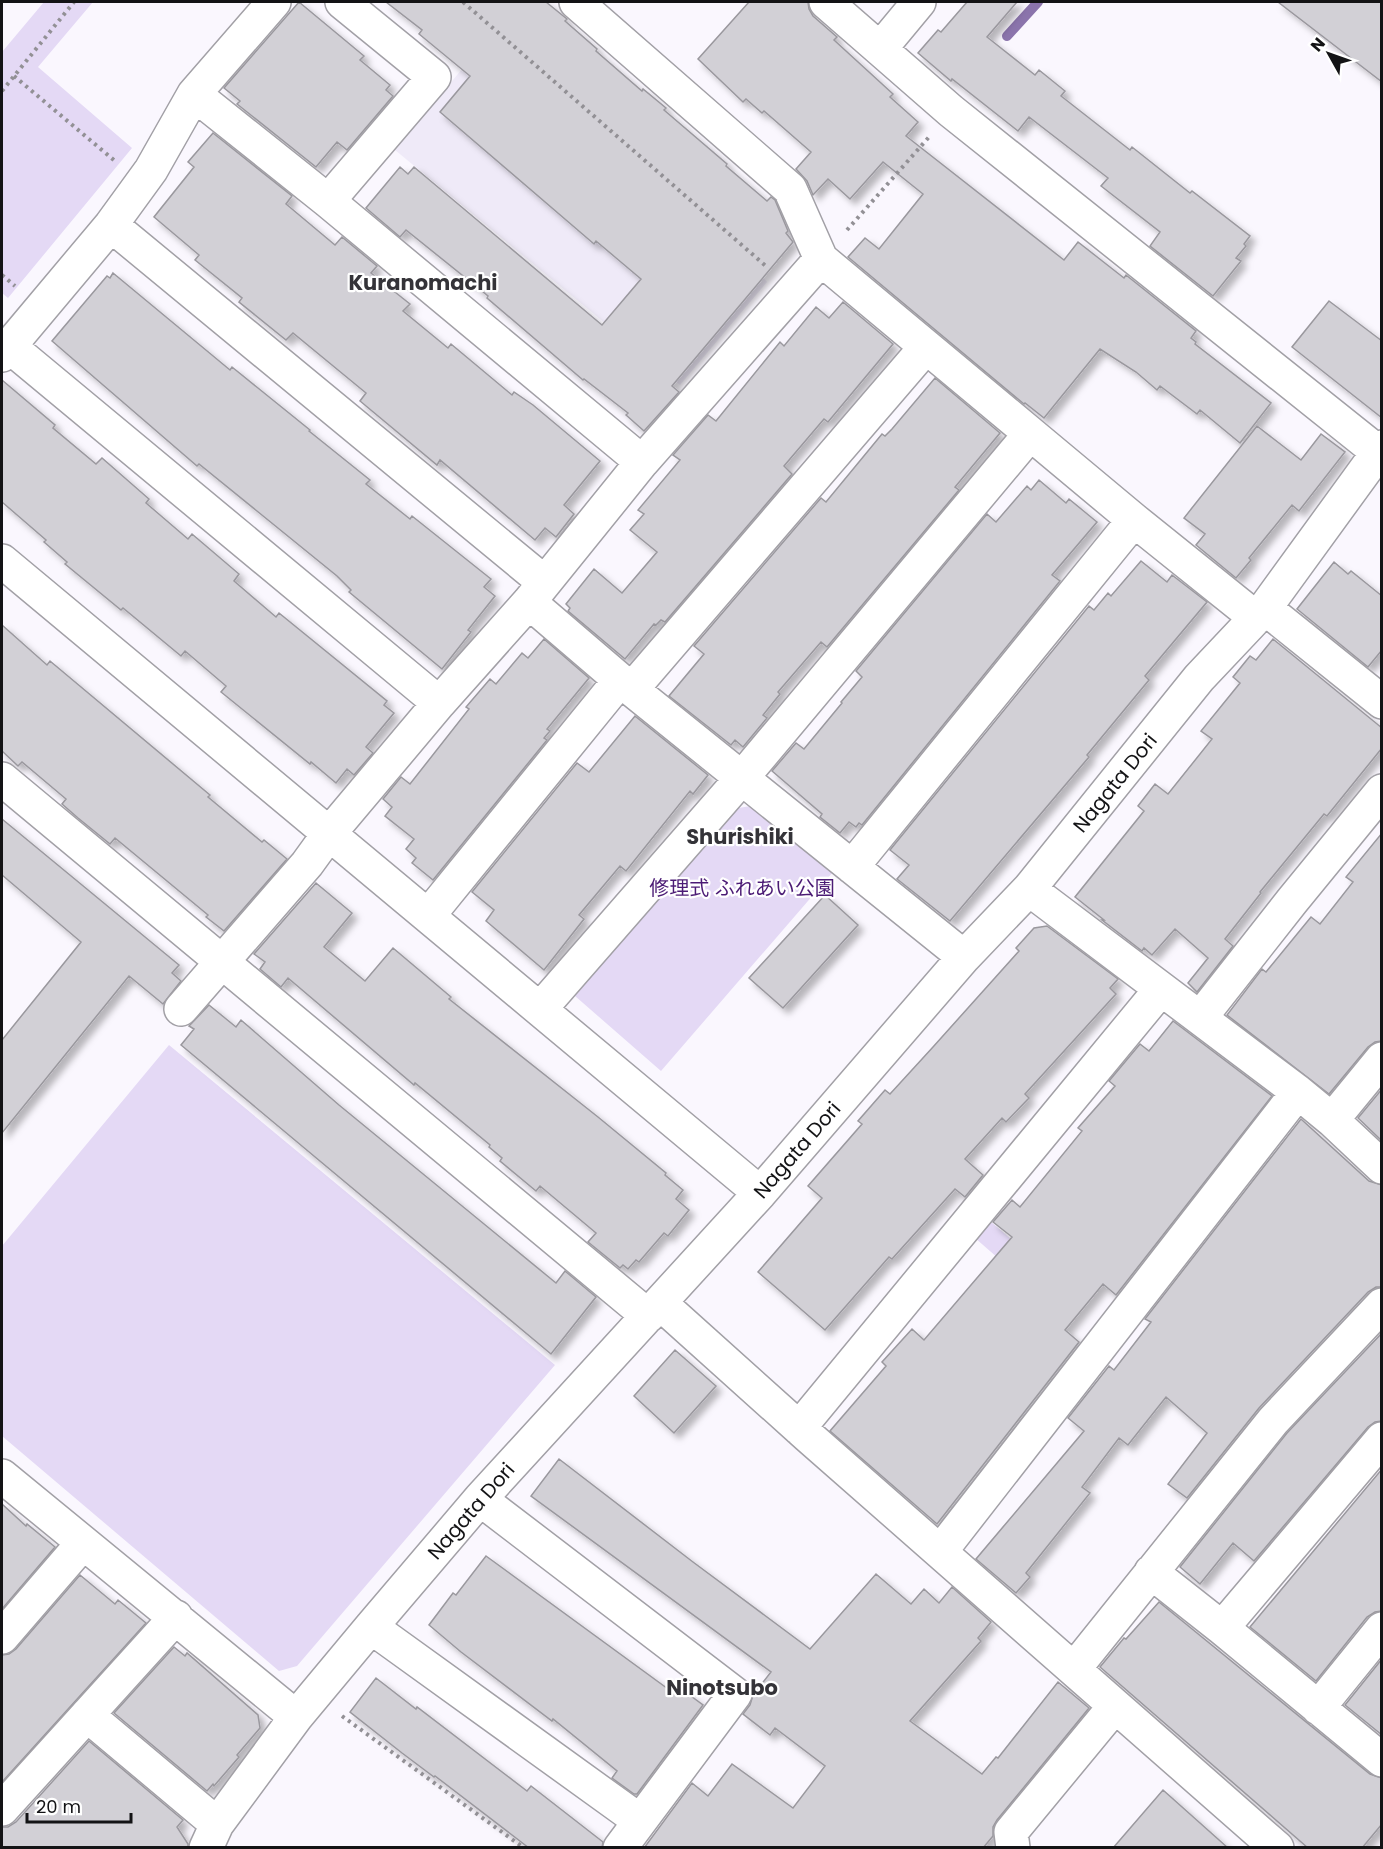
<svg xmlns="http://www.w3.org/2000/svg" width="1383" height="1849" font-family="Poppins,'Noto Sans JP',sans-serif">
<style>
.built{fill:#efeaf8}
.green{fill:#e4d9f5}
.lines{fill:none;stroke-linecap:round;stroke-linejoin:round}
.stream{stroke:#8b74ac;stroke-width:10}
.building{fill:#d2d0d6;stroke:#9a989e;stroke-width:1.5;filter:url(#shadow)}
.minor-casing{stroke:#a2a0a6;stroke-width:36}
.path{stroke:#929095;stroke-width:4;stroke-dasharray:3 4.5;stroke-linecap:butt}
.minor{stroke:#fff;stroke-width:33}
.labels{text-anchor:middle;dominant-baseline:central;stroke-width:4.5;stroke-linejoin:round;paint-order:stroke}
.street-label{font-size:20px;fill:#131315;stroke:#fff}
.park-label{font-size:20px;fill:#4b1b75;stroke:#fff}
.neighbourhood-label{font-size:21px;font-weight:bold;fill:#343338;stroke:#fff}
</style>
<defs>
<filter id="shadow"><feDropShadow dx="5.5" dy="5.5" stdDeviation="3" flood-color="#0004"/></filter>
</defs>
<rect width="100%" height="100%" fill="#faf7fe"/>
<path class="built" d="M491,34L757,270L767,282L680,385L395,150Z"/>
<path class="green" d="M44,2H93L38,67L132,148L8,298L2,293V52Z
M751,806L833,872L661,1071L575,996L732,809Z
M169,1045L555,1365L297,1666L279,1671L2,1436V1246Z
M990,1221L1052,1274L1037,1292L975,1238Z"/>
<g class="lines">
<path class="stream" d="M1007,36L1038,2"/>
</g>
<path class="building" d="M299,2L364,56L360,60L390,85L386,90L393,96L347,150L337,142L316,167L237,104L240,101L224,88Z
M386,2H546L567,19L565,21L597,49L596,51L642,91L643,89L666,108L664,110L727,164L726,166L767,201L771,197L775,200L788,231L786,233L793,242L672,386L679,392L644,431L626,415L628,413L584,379L583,380L487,298L488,296L406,230L400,237L366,208L400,167L408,174L414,167L602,325L641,279L596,241L594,244L440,112L470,76L419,34L422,30Z
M749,2H808L809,9L813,16L837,37L834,40L893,94L890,97L918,122L906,136L1064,260L1078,242L1124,278L1126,275L1196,331L1191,338L1196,342L1195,344L1271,403L1240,443L1200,410L1197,414L1160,386L1157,390L1136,372L1100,349L1044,418L1025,403L1024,404L848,257L865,238L879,249L923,194L883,162L850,199L828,179L813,195L807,181L796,169L811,152L764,111L762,113L746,99L743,102L698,59Z
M967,2H1017L987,37L1035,75L1039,70L1065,91L1061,96L1130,150L1132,147L1190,193L1192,191L1250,236L1244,244L1246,246L1236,258L1241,261L1213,296L1150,246L1160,232L1101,186L1108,178L1029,117L1018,131L952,79L951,81L918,53L938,30L941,32Z
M1278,2H1382V82Z
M213,133L292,196L286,204L335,245L342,237L377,266L371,273L410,304L403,311L448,348L451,344L512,395L514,392L533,405L600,461L564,505L574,514L556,537L545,528L535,540L440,460L437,465L360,401L366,393L293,333L286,340L239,302L242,298L195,260L199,255L154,217L194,167L188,162Z
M113,273L230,370L232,367L310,430L309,431L370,480L366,484L410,519L412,516L491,579L484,587L495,596L468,630L471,632L442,669L349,592L351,590L337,576L199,464L197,466L52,341L107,276L110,278Z
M1329,301L1382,341V418L1292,347Z
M843,302L893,344L828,422L824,419L784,466L792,474L665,622L661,620L656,625L654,624L625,659L568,611L570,608L566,604L594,569L622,593L657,552L630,530L644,514L638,510L680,460L673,455L708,415L716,421L780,342L784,346L816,307L829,318Z
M935,378L1000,433L955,487L959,490L827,647L821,642L778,692L780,694L763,715L767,718L743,747L735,740L731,745L669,696L704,654L694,646L821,498L826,502L882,434L885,436L892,429Z
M2,380L55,425L53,428L96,464L102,458L149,499L146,503L188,539L192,534L239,574L234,581L276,617L279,613L387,701L384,705L394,713L366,747L373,753L354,775L347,769L336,783L311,762L310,764L221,692L226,686L185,651L181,656L123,608L121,610L65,564L67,562L44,542L46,540L2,502Z
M1257,426L1301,460L1321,434L1345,452L1299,511L1292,505L1249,558L1251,560L1236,578L1196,545L1205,534L1184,518Z
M1039,480L1066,503L1069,499L1097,522L1052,575L1060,581L862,825L859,823L856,827L849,822L840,833L820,817L822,814L772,771L796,743L804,749L842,703L841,702L862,677L856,671L987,514L996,522L1027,486L1031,490Z
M1141,561L1167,582L1172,575L1207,602L1145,676L1149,680L1087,755L1089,757L950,921L897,879L909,865L890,850L1089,606L1094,610L1108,593L1111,596Z
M1334,562L1348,574L1351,571L1382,596V650L1368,667L1297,609Z
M2,625L47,665L50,661L210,795L208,797L262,842L264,840L287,859L224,931L206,917L208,915L115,838L110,844L78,818L62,804L66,799L22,762L18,766L2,751Z
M544,639L589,678L547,729L550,731L544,738L547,740L433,880L412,863L416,858L406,849L414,839L385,816L392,807L383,799L401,777L410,784L469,709L466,707L490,679L496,684L522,653L528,658Z
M1273,639L1382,728V748L1327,816L1324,814L1260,892L1261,893L1225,939L1233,946L1197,992L1188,983L1208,958L1175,929L1152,955L1144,948L1142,951L1102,920H1104L1075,897L1144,811L1138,806L1155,784L1168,794L1212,739L1201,731L1240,683L1233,677L1250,656L1256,660Z
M635,716L708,775L693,794L690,791L626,871L620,866L579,915L584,919L544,970L486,921L494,910L472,892L577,763L589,772Z
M2,819L179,965L172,973L181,981L163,1004L129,976L2,1133V1040L81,942L2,875Z
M1382,833V1041L1375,1042L1368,1047L1329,1094L1227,1015L1262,969L1266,972L1311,917L1320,924L1353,882L1346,877Z
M316,883L352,913L324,947L365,981L393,948L451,997L449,999L598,1117L666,1173L665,1175L683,1190L676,1199L689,1210L668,1236L664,1233L639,1262L636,1260L628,1269L623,1265L620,1268L588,1242L596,1233L540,1186L536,1191L500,1161L502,1158L489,1147L490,1145L415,1083L414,1085L288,978L281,987L260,969L265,962L254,954Z
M825,895L858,925L783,1008L749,978Z
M1047,926L1118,979L1110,988L1116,994L1025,1094L1029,1098L1006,1122L1002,1118L965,1159L983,1175L965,1197L955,1189L892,1259L889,1257L825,1330L758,1272L822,1198L808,1186L862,1124L858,1121L885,1090L890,1094L933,1047L1019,951L1016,948L1034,928Z
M209,1005L236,1027L241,1020L339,1105L556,1283L565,1271L596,1297L551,1354L181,1045L194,1029L189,1026Z
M1173,1021L1272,1096L1116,1295L1103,1284L1065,1330L1079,1342L937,1524L830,1431L886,1366L882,1362L912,1329L924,1340L1012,1237L993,1222L1012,1200L1020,1207L1082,1131L1078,1128L1115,1086L1109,1081L1140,1044L1149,1051Z
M1382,1089V1141L1358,1118Z
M1301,1119L1369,1181L1382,1185V1287H1376L1368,1292L1259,1408L1187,1498L1168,1484L1207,1433L1166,1397L1128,1445L1119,1438L1082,1487L1090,1493L1026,1573L1030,1577L1016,1593L976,1559L1084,1431L1068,1418L1109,1366L1114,1370L1151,1322L1145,1319Z
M1382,1333V1421L1375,1422L1368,1427L1254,1561L1233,1543L1200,1584L1180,1567L1287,1433Z
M675,1350L716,1386L674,1433L634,1396Z
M559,1459L693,1562L810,1649L876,1574L911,1604L924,1589L939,1603L952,1587L991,1622L978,1638L981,1641L910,1721L982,1774L996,1757L998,1758L1058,1682L1089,1708L997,1820L993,1827V1836L983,1848H644L692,1783L708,1796L732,1764L793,1808L825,1766L775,1728L770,1735L743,1714L750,1705L753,1695L771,1672L531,1496Z
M1382,1469V1611L1375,1612L1367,1617L1316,1681L1250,1627Z
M2,1504L26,1526L27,1524L55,1547L2,1609Z
M486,1556L675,1694L680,1688L703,1705L637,1794H634L612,1778L617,1771L553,1719L552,1721L461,1652L429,1625L453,1593L456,1595Z
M80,1575L115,1604L118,1600L146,1623L2,1782V1655L9,1654L16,1649Z
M1159,1602L1370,1774L1382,1778V1824L1362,1848H1308L1100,1667L1124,1638L1126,1639Z
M174,1647L185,1656L187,1653L258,1715L260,1728L237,1755L239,1757L214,1786L213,1784L207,1791L114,1713Z
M1382,1659V1735L1345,1705Z
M376,1678L416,1709L417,1707L527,1791L531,1786L603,1842L602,1848H529L435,1776L434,1777L402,1753L350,1712Z
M89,1741L183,1820L177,1827L188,1844V1848H2V1827H8L16,1822Z
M1163,1790L1228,1848H1113Z"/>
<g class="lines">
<g class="minor-casing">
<path id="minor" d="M576,2L790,189L821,259L1134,520L1256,618
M826,2L951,111L1378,452
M880,49L919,2
M194,94L328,201L642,462
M328,201L434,77L342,2
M111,225L544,582
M9,346L439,703
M2,355L111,225L151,170L194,94L274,2
M2,561L760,1193
M529,602L620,680L964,957
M1265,608L1382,702
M632,689L926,347
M2,779L648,1316
M852,867L1134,520
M1029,889L1298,1092L1332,1120L1382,1167
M428,916L620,680
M541,1008L741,779L1030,434
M181,1009L307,864L328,835L439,703L529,602L642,462L821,259
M1200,1018L1292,901L1382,791
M1332,1120L1382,1059
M660,1303L808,1436L1277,1848
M799,1428L1161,989
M2,1476L296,1717
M480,1499L735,1694L620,1848
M940,1552L1298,1092
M1151,1572L1222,1628L1382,1760
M371,1627L640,1821
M1222,1628L1382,1439
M2,1637L83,1543
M1074,1669L1273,1421L1382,1305
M1318,1708L1382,1629
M87,1715L217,1824
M2,1809L176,1617
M206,1848L217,1824L296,1717L371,1627L480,1499L760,1193L964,957L1029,889L1199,678L1265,608L1382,447
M1013,1848L1011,1832L1115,1706"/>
</g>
<path class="path" d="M463,2L767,267
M14,76L115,161
M2,91L74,2
M847,230L929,137
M2,275L15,286
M342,1716L524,1848"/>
<use href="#minor" class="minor"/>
</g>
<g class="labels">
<g class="street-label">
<text transform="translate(1115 783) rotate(-51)">Nagata Dori</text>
<text transform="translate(797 1150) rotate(-49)">Nagata Dori</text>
<text transform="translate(471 1511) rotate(-49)">Nagata Dori</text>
</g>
<g class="park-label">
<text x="742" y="888">修理式 ふれあい公園</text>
</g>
<g class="neighbourhood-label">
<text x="423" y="282">Kuranomachi</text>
<text x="740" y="836">Shurishiki</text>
<text x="722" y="1687">Ninotsubo</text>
</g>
</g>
<rect width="1383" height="1849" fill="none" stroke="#131315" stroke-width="6"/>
<g transform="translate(1329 54) rotate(310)" stroke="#ffffff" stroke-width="4.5" paint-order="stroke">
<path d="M0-4.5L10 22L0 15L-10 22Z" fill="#131315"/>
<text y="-9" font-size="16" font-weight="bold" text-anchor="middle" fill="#131315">N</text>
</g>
<path d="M27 1813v9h104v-9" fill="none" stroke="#131315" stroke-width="3"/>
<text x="36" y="1813" font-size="18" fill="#131315" stroke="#ffffff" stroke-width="4.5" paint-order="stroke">20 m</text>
</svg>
